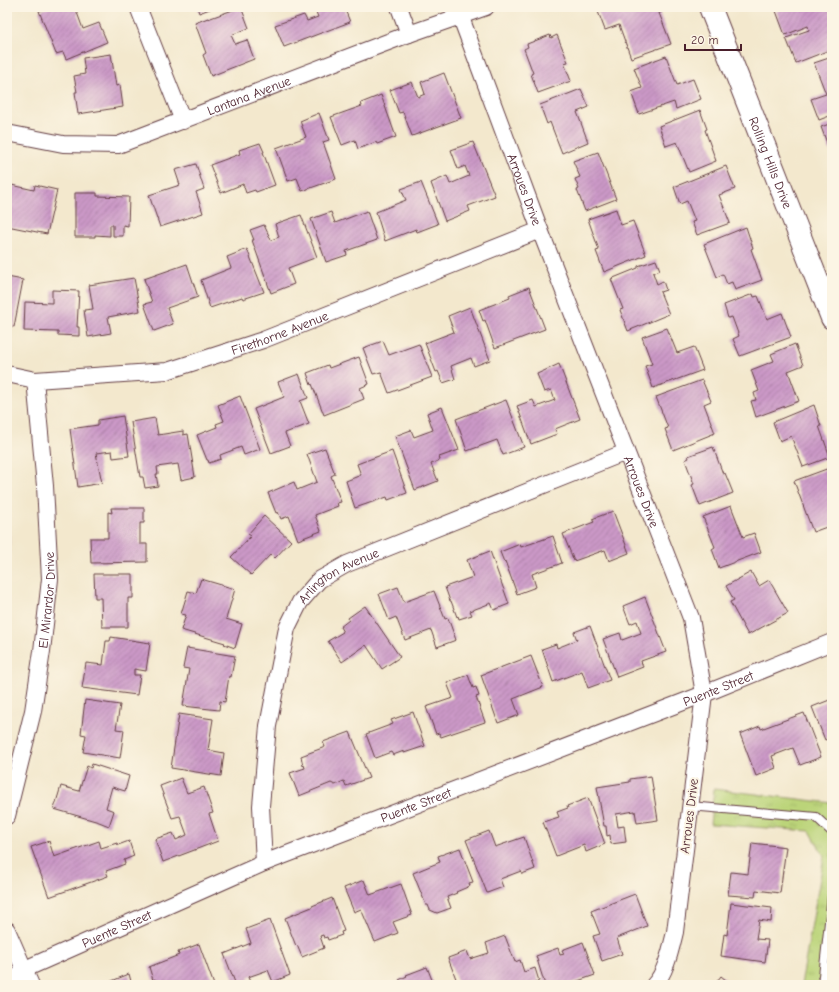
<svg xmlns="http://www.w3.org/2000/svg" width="839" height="992" font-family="'Comic Neue',sans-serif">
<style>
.grass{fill:url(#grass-tufts);stroke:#827a52}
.building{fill:url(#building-hatch)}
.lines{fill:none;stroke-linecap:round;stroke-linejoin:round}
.lane-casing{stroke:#633d43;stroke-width:10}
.street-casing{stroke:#633d43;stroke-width:18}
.secondary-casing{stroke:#633d43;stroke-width:24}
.lane{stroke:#fff;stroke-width:8}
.street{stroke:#fff;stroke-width:16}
.secondary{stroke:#fff;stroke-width:22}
.labels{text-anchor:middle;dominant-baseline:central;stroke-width:4;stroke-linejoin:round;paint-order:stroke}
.street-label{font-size:13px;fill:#4a1f2b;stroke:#fcf5e5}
</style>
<defs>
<pattern id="grass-tufts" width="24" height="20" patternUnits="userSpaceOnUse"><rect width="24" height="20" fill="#bbd479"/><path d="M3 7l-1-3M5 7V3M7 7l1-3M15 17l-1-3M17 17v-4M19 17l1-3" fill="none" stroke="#a2b669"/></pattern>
<pattern id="building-hatch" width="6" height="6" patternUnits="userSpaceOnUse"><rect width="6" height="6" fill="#cb99c7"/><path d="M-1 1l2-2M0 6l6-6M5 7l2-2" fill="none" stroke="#a77ca2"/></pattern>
</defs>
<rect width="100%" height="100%" fill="#fcf5e5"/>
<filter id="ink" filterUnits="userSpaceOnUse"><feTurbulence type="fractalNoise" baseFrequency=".025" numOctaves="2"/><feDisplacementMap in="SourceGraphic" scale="8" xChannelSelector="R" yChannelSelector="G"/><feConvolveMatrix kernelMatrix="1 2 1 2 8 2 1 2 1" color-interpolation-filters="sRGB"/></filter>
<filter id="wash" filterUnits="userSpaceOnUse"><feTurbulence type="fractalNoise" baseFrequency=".012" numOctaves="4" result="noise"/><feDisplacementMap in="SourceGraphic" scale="16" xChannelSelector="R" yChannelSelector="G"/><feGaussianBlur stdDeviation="0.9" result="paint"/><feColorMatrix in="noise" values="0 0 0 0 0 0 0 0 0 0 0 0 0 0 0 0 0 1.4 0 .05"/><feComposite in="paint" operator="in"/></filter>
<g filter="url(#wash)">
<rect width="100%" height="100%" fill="#f3e8cd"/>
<path class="grass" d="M714,789L832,803V985H801L824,856L810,831L710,824Z"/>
<g id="blocks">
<path class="building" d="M50,7H75L83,29L99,23L107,42L66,59L63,52L56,54L39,11Z
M197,7H215L199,13Z
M241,7L249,28L231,35L235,44L247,40L254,59L211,76L203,55L206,53L195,23L208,18V19Z
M314,7H344L350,22L284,47L275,25L304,15L307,21L318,17Z
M603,7H660L662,12L659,13L671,44L631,58L619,25L605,30L597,9Z
M787,7H832V49L796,63L786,38L809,30L808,26L785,35L776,11Z
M550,35L551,38L557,35L568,62L564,63L571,81L538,93L531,74L533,73L524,49L528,47L527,44Z
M111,54L116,86L120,85L123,107L78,114L75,92H77L74,76L85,74L83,58Z
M666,56L677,85L693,79L701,99L676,109L674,102L639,114L631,92L642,88L634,68Z
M832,57V115L819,120L811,99L826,94L814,63Z
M444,73L461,118L412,136L403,112L399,113L390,90L412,82L418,97L425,94L421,82Z
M7,77L11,88L7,90Z
M581,89L589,107L577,112L588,142L562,153L550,122L547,124L540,105Z
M381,95L396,137L377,144L376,142L358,149L355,140L342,145L331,117L362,106L361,103Z
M700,110L707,129L705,130L716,161L689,172L677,142L666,146L659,126Z
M319,113L329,140L323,142L336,179L302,191L297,178L288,181L276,148L306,137L300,121Z
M832,123V151H830L821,127Z
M473,142L495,196L468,206L470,211L445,221L431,183L447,176L450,184L469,176L465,166L458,169L451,150Z
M260,143L264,152H263L275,185L256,192L255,190L246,193L243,184L221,193L210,165L240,154L239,150Z
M598,152L616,199L585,211L577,190L579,189L575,179L580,177L573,161Z
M196,164L204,189L196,192L203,213L160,227L149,195L180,185L175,170Z
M726,166L735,189L719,195L730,223L697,235L692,222L695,221L687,201L680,204L674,187Z
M421,182L438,224L417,232L416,229L385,241L376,212L406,200L401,189Z
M7,184L34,190L35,185L57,190L47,234L7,226Z
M75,193H97V196L129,197L128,226L123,225V236H113V225H110V236L95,235V237H75Z
M616,209L621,225L633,221L646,255L604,272L596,251L599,250L588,219Z
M367,211L377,240L346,251L347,255L326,262L311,219L331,212L335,223Z
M301,215L317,257L288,268L294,284L271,293L252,240H254L250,230L264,225L271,240L279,237L275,224Z
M746,227L753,248L751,249L762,280L735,290L732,282L727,284L723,274L717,277L704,244Z
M247,249L264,292L243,299L242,297L210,308L201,280L231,268L227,257Z
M656,260L660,270L653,273L657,284L663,281L666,290L660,292L669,314L628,331L620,310L623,309L611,279L638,268V266Z
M187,264L198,297L167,308L173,324L154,331L144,304L152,302L144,279Z
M7,277L23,280L14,327L7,325Z
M134,278L140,311L108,317L111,333L88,337L84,310L93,309L89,285Z
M529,287L545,329L495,348L485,320L483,321L479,310L510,298L509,295Z
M52,290L79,291L77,327H79V336L58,335V332L24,331L25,302L52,303Z
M753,294L754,297L758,296L767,319L782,313L791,337L740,356L733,339L739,336L732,317L728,318L724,305Z
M470,307L490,360L474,366L471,358L451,366L455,379L443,383L438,371L436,372L425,343L454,332L448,316Z
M667,328L677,353L694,347L703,370L653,388L645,366L652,364L642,337Z
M383,341L389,355L419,344L432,377L389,393L381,372L373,374L363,348Z
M795,344L803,365L788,371L799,401L756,417L751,401L756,400L754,393L759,391L751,370L774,361L771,354Z
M359,357L369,384L360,388L364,399L324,415L312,384L311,385L307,373L328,365L329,368Z
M559,364L580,419L555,429L557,434L531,444L517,406L533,400L536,407L555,400L551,390L544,392L537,374Z
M299,374L308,398L300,401L309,424L285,433L290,446L271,453L254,409L284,397L278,382Z
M702,380L711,401L704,404L715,433L673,450L665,429L668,428L656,397Z
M240,396L260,449L244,455L241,447L220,455L221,459L209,463L208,460H207L197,435L217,427L216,424L224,421L218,405Z
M506,400L524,447L503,455L497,440L467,451L456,419Z
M814,405L821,426H819L830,457L803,467L791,436L780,441L773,422Z
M442,407L459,450L439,457L440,460L431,464L438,481L415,490L395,436L411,430L414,437L433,430L427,413Z
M123,416L129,456L113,458L112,451L96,453L102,483L78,487L70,429L98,425V420Z
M155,418L158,435L183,431V435L188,434L195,477L181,480L178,464L157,467L158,474H156L158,486L145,488L143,477H140L131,422Z
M713,447L723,474L725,473L733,493L700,506L692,485L694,484L685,460L689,458L688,456Z
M325,448L335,474L331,476L341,502L337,503L338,506L315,515L321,531L298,540L289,516L281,519L278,512L276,513L268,493L294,482L297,490L317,482L307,454Z
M392,451L407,493L388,500L387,497L355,508L346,481L361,475L357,464Z
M832,467V525L813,532L794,481Z
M731,506L743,537L754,533L761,552L719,568L712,549L715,547L703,517Z
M111,508H144V523H140V544H147V562L91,563L90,538H108V512L112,513Z
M613,511L629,553L609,561L605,550L574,561L563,534L594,522L592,519Z
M264,516L291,541L275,558L271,554L251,575L231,557L251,536L248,534Z
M7,528H9L10,552L7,553Z
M553,536L562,563L532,574L536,587L517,594L505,561L504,562L500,552L520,544L521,547Z
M490,551L509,604L494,610L491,603L470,611L472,615L459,619L458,616L457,617L451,601H450L445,587L473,577L467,560Z
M751,572L759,586L769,580L788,613L748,635L730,602L734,600L726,586Z
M94,574H133V598H128V627H102L101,598H95Z
M201,579L235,589L226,619L242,624L235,648L224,644L225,643L181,630L186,615L181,614L188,591L196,593Z
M398,587L404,602L434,591L445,619L448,618L456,640L437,647L431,630L405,640L396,617L389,620L379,594Z
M645,597L666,652L641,661L643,667L617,677L603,639L620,633L622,640L641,633L637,621L630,624L623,606Z
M365,606L400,657L382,669L366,645L342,662L328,641L343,632L340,627L349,620L348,618Z
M590,626L610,680L588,688L582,671L553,682L542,649L556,644L557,648L577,640L574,632Z
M111,637L150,643L146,671L134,669V675H140L137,695L82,688L86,663L103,665L106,641H110Z
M187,648L235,656L231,677L229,676L225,702L220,701L219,710L183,706L189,669L183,668Z
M531,656L543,687L513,699L519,715L498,723L481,675Z
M468,675L473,688L476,687L479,696L476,697L485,722L441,737L439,733L436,734L426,707L453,698L447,683Z
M832,699V737L825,740L812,707Z
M85,700L120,705L116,729L124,730L120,758L83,752L86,735L81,734Z
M413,712L425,746L404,753V751L393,755L391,752L375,758L366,734L393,724L391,720Z
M804,713L821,757L800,765L793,748L772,756L776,768L756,776L740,734L760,726L761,729Z
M179,714L213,719L208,750L224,753L221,776L171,768Z
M350,732L369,778L346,786L344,781L335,785L331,783L299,796L290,773L305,768L304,765L303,766L301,756L325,747L323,742Z
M92,764L129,776L125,791L112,787L106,808L114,811L109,826L99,822L54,809L61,786L79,791L87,766L91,768Z
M651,776L658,820L637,823L635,811L616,814L618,827L624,826L626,842L611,844L610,835L607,836L606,826H604L597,787L630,782V779Z
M181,778L187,793L204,787L213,813L209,814L218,841L163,862L155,839L173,833L176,840L187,835L180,816L172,818L160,786Z
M588,798L605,844L586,852L584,845L556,856L543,822L559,817L557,812L568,808L567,806Z
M489,831L495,847L524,837L535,869L522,874L521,871L500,879L503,887L487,893L466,840Z
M49,841L54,857L99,841L101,848L117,843L118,845L129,841L134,856L124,860L125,864L106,871L108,876L49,897L31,847Z
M752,843L786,847L780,893L756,890L755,897L728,895L731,872L748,874Z
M460,848L473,882L469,883L470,886L456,892L457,893L447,897L451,908L437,913L430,910L428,905H426L413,873L440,862L438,856Z
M364,880L370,895L401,884L412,915L393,922L398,933L375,942L361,909L354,912L344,888Z
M635,894L647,926L617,938L622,954L602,961L593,936L600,934L591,911Z
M332,898L344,931L341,932L342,935L328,940L327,937L324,938L323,935L320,936L324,948L302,957L297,945L296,946L285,918L312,907V906Z
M731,903L772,908L771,922L759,920L756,939L768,940L765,962L721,956L724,934L727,935Z
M270,920L290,975L273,982L268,970L248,977L251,985H236L224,954L251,943L246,929Z
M505,936L515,962L520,960L524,972L535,968L539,981L529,985H455L458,984L448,958L467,951L470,959L489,953L486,943Z
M583,942L595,975L566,985H545L536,956L558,948L560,955L564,954L562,950Z
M199,944L214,985H191L190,983L184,985H157L155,979L153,980L149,967L179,955L178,952Z
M427,967L434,985H401L399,980L407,976L406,975Z
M129,974L132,985H102Z
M721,976L732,985H714Z"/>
</g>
</g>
<g filter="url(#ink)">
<use href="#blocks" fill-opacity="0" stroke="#633d43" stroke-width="1"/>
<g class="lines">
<g class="lane-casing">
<path id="lane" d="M690,806L816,817L832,832
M822,985L832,895"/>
</g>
<g class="street-casing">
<g id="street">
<path d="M138,7L183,121"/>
<path d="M399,7L409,34"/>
<path id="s1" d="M460,15L540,230L691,618L704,694L675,932C671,948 666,973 654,985"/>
<path id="s2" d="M7,133L63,144L118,145L409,34L486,7"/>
<path id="s3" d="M7,374L35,380L167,371L263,340L540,230"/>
<path id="s4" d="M7,816L33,711L42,651L50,579L45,486L35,380"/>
<path id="s5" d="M264,863L261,806L268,726L287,628L300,602L319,580L347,564L626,452"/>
<path d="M7,930L31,985"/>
<path id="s6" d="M10,985L25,969L264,863L704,694L832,642"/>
</g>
</g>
<g class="secondary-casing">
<g id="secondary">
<path id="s7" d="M710,7L832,318"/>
</g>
</g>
<use href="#lane" class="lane"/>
<use href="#street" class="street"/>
<use href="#secondary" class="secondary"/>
</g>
</g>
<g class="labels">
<g class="street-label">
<text stroke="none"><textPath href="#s2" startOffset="252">Lantana Avenue</textPath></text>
<text stroke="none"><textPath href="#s7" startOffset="167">Rolling Hills Drive</textPath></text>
<text stroke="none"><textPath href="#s1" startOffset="186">Arroues Drive</textPath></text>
<text stroke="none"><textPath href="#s3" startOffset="280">Firethorne Avenue</textPath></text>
<text stroke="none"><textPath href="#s1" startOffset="510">Arroues Drive</textPath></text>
<text stroke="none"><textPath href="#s5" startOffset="314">Arlington Avenue</textPath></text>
<text stroke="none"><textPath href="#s4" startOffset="220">El Mirardor Drive</textPath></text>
<text stroke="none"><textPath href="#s6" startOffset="770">Puente Street</textPath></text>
<text stroke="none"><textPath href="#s6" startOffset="446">Puente Street</textPath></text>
<text transform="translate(689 816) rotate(-83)">Arroues Drive</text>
<text stroke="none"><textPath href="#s6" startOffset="122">Puente Street</textPath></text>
</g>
</g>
<rect width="839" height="992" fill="none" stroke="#fcf5e5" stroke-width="24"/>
<path d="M685 44v6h56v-6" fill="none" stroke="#4a1f2b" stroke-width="2"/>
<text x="691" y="44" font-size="12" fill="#4a1f2b" stroke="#fcf5e5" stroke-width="3" paint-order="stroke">20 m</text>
</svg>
